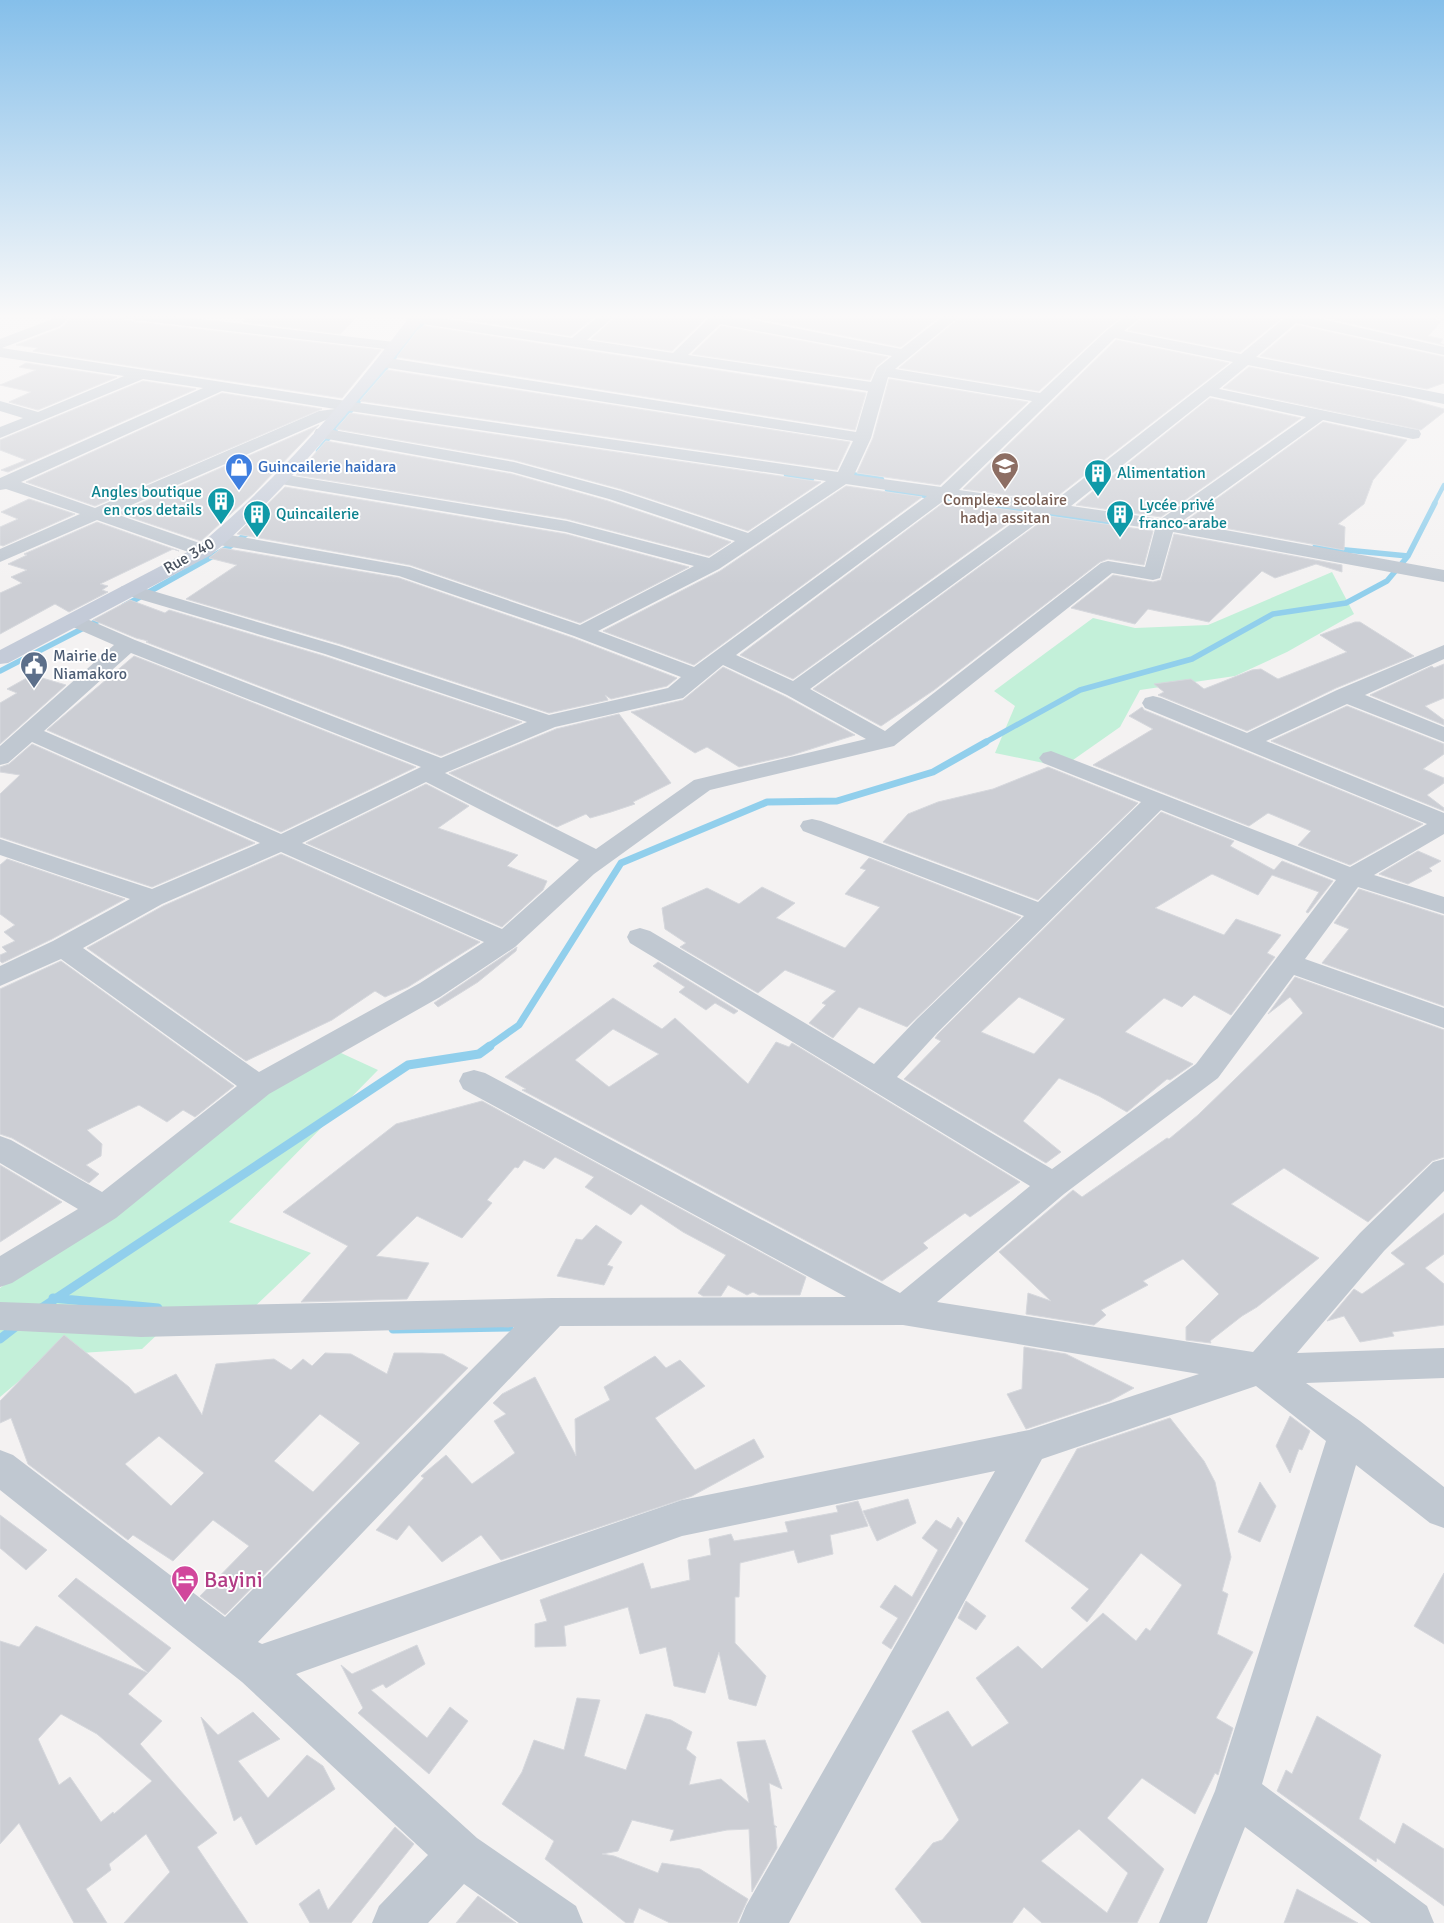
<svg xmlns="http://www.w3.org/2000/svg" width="1444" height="1923" font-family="Signika,sans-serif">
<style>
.green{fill:#c3f0d9}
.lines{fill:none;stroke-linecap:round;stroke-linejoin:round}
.stream-far3{stroke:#91cfec;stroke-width:4.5}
.stream-far2{stroke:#91cfec;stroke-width:5.5}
.stream-far1{stroke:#91cfec;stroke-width:7}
.stream{stroke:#91cfec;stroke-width:9}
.building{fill:#ccced4;stroke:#d6d8dd;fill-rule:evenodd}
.street{fill:#c0c8d1;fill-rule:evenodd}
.secondary{fill:#c4cbd8;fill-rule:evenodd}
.labels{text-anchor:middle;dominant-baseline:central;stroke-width:4;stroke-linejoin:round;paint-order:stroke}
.far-shop-label{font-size:16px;fill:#366cbe;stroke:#fff;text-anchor:start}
.far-culture-label{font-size:16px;fill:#0d838f;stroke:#fff;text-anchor:start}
.far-education-label{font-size:16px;fill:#785e54;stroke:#fff}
.far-street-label{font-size:16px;fill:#4a5360;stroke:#fff}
.far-service-label{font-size:16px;fill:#4e5e75;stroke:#fff;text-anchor:start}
.near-hotel-label{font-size:22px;fill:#b23c85;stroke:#fff;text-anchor:start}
</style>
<rect width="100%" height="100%" fill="#f4f2f2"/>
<path class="green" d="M1332,572L1354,614L1287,652L1235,676L1140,690L1120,727L1063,767L995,753L1015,706L994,691L1093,618L1135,628L1208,625Z
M328,1047L378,1070L229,1222L311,1253L246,1315L180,1313L142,1349L50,1355L0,1397V1288Z"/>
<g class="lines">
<path class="stream-far3" d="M318,451L429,315
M846,473L882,479
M786,475L812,479
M887,490L978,504
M1434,504L1444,485"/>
<path class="stream-far2" d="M970,503L1123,527
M1315,547L1408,556
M124,606L229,547L253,529
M0,671L105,617
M984,743L1080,690L1192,659L1273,614L1346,603L1387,581L1408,556L1435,503"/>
<path class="stream-far1" d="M488,1047L519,1025L621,863L767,802L837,801L933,772L986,742"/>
<path class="stream" d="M53,1298L158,1308
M40,1309L408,1065L479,1054L490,1046
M393,1329L509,1327
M0,1339L18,1325"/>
</g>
<path class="building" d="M74,315H118L127,321L381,350L342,398L33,351L38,348L16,345L61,328Z
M250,315H359L340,334L243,322Z
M436,315H597L571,336Z
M618,315H709L672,351L591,339Z
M740,315H941L901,347Z
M963,315H1123L1106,329L1039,391L899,368Z
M1146,315H1285L1240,352L1128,330Z
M1314,315H1429L1441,322L1428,336L1443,339L1440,343L1444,345Z
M1297,325L1444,357V383L1427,389L1260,356Z
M424,326L866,393L855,430L397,357L417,331Z
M721,326L888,357L876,367L870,380L692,354Z
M1116,340L1229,363L1051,501L963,489Z
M26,363L117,377L38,410L9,402L31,392L0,385L36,370L19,367Z
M1249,367L1401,397L1444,409V412L1421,430L1223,388Z
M387,370L850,442L837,470L360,401Z
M889,379L1028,402L940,485L857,473L873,438Z
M143,381L196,389L8,472L1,470L26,460L0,450V440Z
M222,393L322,409L95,506L26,482Z
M1210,398L1301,418L1161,517L1076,505Z
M350,413L821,482L748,531L621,489L514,460L336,429Z
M1323,422L1407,440L1373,480L1364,504L1338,524L1345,527L1344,550L1186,521Z
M319,425L254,493L201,541L118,513Z
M326,441L512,474L608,501L731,542L709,556L567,519L296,475Z
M846,486L922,497L694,665L603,631L720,571Z
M285,487L566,534L689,567L580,623L410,565L237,534Z
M29,499L75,514L3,546L0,545V527L18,519L1,512Z
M946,501L1024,512L793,679L740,655Z
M1049,516L1153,531L1144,565L1108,559L1100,562L934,690L881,726L813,689Z
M97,522L179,551L173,549L100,584L108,586L102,590L108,592L69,612L55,604L0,634V593L22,583L11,577L27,570L8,564L27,555L24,554Z
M1174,534L1342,565V572L1316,564L1275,578L1262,571L1209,622L1148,609L1135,624L1071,608L1113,575L1153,582L1161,580Z
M222,548L399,578L573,638L677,678L667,686L611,699L605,695L608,700L549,713L340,644L186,599L237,565L209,558Z
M130,600L165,613L169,610L324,656L522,722L441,756L146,642L148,641L136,638L93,620Z
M1355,622H1360L1414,656L1336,688L1247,731L1158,695L1164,692L1154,684L1191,679L1204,689L1252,670L1261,669L1278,679L1347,652L1320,635Z
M134,656L416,767L281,832L47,730Z
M1444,664V698L1425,706L1444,720V725L1370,695L1432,666L1434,668Z
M723,667L786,697L855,735L792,755L739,767L707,747L695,753L631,712L683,700Z
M32,675L66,685L0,744V703L17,693L7,689Z
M1347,706L1444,744V754L1423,769L1444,778V783L1427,795L1444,808V811L1271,741Z
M1142,707L1144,710L1423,824L1350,865L1298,845L1311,831L1268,813L1249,826L1093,765L1153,729L1129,716Z
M619,714L671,783L633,802L635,804L611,812L590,818L586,814L557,827L449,773L556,729Z
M32,744L255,843L152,887L0,837V794L20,775L0,772V767L9,764Z
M1048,767L1138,803L1038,900L883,842L908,814L938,802L993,789Z
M426,784L469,806L438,828L518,855L507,866L547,881L543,890L502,927L306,843Z
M1161,812L1234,841L1230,846L1274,870L1282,861L1333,881L1308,913L1306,912L1319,892L1272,875L1258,895L1212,874L1155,908L1224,935L1236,919L1281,935L1267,953L1275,957L1231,1015L1194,995L1182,1007L1164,998L1125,1032L1193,1064L1170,1080L1167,1079L1127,1112L1099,1096L1059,1078L1023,1121L1061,1152L1046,1163L904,1079L941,1041L935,1038L938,1034ZM1019,997L1065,1019L1034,1054L981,1032Z
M1418,851L1441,861L1429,868L1432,871L1408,884L1379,874Z
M281,854L480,942L408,987L385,997L375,991L332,1020L246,1061L87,948L163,906Z
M869,858L1021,917L907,1027L859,1007L833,1038L809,1023L826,1005L822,1003L836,991L785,970L758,993L680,947L686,943L665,929L662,908L707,888L739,904L762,887L795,903L776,918L845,948L880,907L845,894L866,870L860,868Z
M7,859L125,899L52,939L2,963L0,961V955L7,952L2,947L15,941L4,932L15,925L0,914V865Z
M1359,889L1444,916V1006L1322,963L1349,929L1334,923Z
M517,947L516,951L478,982L438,1007L434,1003Z
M61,961L234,1086L195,1117L183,1110L167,1122L139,1105L87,1130L102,1144L101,1156L86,1165L99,1174L89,1183L12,1138L0,1134V989Z
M658,962L738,1011L734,1014L715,1003L706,1010L679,992L685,987L653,966Z
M1295,977L1444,1030V1157L1432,1161L1368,1222L1284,1168L1231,1204L1319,1258L1257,1307L1242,1316L1210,1341L1211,1343L1186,1340V1327L1219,1294L1183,1259L1143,1281L1148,1285L1101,1310L1106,1315L1094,1325L1026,1314L1028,1293L1051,1301L999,1252L1073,1190L1082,1197L1167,1138L1169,1139L1198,1115L1303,1013L1290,997L1268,1014Z
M613,998L662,1029L675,1018L748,1084L776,1042L789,1047L792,1043L1020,1182L970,1217L965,1213L923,1243L928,1248L882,1281L522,1090L526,1089L505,1077ZM613,1029L659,1054L609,1087L575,1060Z
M482,1101L806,1277L800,1295H759L753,1292L747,1295L728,1285L721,1296H703L698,1293L726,1255L683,1232L641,1204L631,1215L585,1187L594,1177L555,1157L544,1169L524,1160L518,1168L515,1167L487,1200L492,1203L462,1238L417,1216L376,1256L429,1263L407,1299L301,1302L348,1246L283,1212L396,1124Z
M0,1165L62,1202L0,1242Z
M1444,1213V1254L1425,1268L1444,1284V1325L1392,1332L1394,1336L1360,1342L1344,1316L1327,1321L1354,1289L1362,1294L1405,1264L1391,1253Z
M596,1225L622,1242L607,1265L613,1267L604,1285L557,1276L576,1239L582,1240Z
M64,1335L129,1387L135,1394L176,1374L202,1415L216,1364L274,1359L291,1370L303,1359L312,1366L325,1353L351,1354L387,1374L394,1353H422L443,1354L468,1368L225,1615L200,1596L249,1546L213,1520L173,1561L133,1535L128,1540L28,1464L11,1418L0,1423V1401ZM320,1414L360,1443L313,1492L274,1461ZM159,1436L204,1473L171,1506L125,1464Z
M1024,1347L1066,1354L1134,1388L1110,1401L1026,1429L1007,1394L1022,1389Z
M655,1356L666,1368L680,1360L705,1386L655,1418L695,1470L754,1439L764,1457L692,1496L501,1560L481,1535L442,1562L409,1525L397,1540L376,1530L424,1478L421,1476L446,1455L472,1484L515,1453L494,1421L506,1414L493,1403L502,1394L535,1377L576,1456L575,1419L610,1400L604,1387Z
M1290,1416L1310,1431L1302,1450L1299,1449L1290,1473L1276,1446Z
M1170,1418L1204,1461L1215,1482L1231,1557L1222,1591L1228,1594L1217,1634L1253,1652L1216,1718L1233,1728L1218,1775L1215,1773L1195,1814L1142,1778L1107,1818L1164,1869L1137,1923H1042L1024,1907L1012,1923H922L895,1889L933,1843L942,1840L959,1820L912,1731L948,1711L972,1747L1009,1723L976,1678L1018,1646L1042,1669L1103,1613L1136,1641L1146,1628L1150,1631L1182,1585L1141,1553L1087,1622L1071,1608L1089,1589L1025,1541L1077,1449ZM1079,1829L1128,1873L1107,1913L1041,1861Z
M1260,1482L1276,1506L1260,1542L1238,1532Z
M908,1499L916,1523L877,1541L863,1511Z
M858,1501L868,1526L830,1535L833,1554L798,1563L794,1550L740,1563L739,1597H735V1643L766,1676L756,1706L729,1699L719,1652L705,1693L674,1686L666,1647L640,1654L628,1607L564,1626L566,1646L535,1647V1624L547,1621L540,1600L643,1563L651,1589L690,1580L688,1560L711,1555L709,1539L731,1534L734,1541L788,1532L785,1522L838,1512L836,1506Z
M0,1515L47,1550L26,1570L0,1548Z
M958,1517L963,1523L891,1649L882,1643L898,1618L880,1607L895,1585L912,1597L938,1550L922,1538L936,1520L951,1529Z
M1444,1573V1644L1414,1626Z
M76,1578L171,1648L148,1673L58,1596Z
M966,1601L986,1616L976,1630L958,1618Z
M36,1626L148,1673L128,1694L162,1721L140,1744L217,1833L197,1847L248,1923H124L170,1872L146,1834L109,1864L111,1870L86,1889L107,1923H74L19,1823L0,1844V1641L19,1647ZM61,1714L97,1734L152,1781L114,1814L113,1812L101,1822L70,1777L59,1785L38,1739Z
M417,1645L425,1664L386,1688L383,1684L371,1690L427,1738L450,1707L468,1721L429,1774L358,1713L363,1708L341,1665L352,1674Z
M577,1698L600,1700L584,1756L626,1770L646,1714L671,1720L692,1732L686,1749L696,1757L689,1785L721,1779L749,1803L737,1742L765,1740L782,1789L769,1783L774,1825L777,1827H775L777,1848L752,1892L749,1829L727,1830L670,1841L674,1830L632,1820L618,1851L602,1854L614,1856L658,1873L662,1863L700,1869L748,1899L737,1923H670L639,1908L633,1923H626L545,1859L554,1841L502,1804L522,1772L534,1740L564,1750Z
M253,1712L280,1739L238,1761L268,1798L307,1755L323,1766L335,1789L256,1845L241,1816L234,1821L201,1717L218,1735Z
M1317,1716L1381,1755L1359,1819L1395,1844L1403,1823L1444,1849V1906L1377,1858L1376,1862L1277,1791L1286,1770L1292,1774Z
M395,1827L414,1844L351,1923H310L299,1904L319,1889L328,1910Z
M1297,1889L1358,1923H1284Z
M478,1896L516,1923H456Z"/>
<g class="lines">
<path class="street" d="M56,315H72L60,326L2,348L346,401L838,472L853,441L382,367L374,362L382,357L856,432L868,391L416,323L409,319L411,316L421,315L572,338L600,315H616L587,340L673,353L712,315H728L901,349L945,315H961L895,369L1040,393L1107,330L1127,315H1144L1124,331L1241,354L1288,315H1304L1444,347V355L1296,323L1256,357L1444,394V404L1248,365L1219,389L1413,429L1419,430L1421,434L1419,438L1413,439L1323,420L1181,522L1444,570V582L1173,532L1160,578L1153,580L1112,573L894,746L710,790L594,874L515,947L440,997L269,1094L116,1218L12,1283L0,1287V1256L78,1209L0,1163V1136L11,1140L102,1192L237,1086L61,959L0,986V966L53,941L130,899L0,855V839L152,889L260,843L32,742L8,763L0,765V746L114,645L66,624L63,620L66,616L73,614L80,616L135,640L441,758L527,722L325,654L122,594L119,590L122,586H136L339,646L549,715L668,688L681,677L574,636L399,576L219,545L212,543L210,539L212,535L219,533L410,567L580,625L694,566L566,532L281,484L275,483L272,479L275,475L281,474L567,521L709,558L735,541L609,499L512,472L322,438L316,437L314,433L316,429L322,428L514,462L621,491L748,533L826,481L343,410L346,414L344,417L328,419L113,513L211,547L214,551L211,555H197L97,520L0,562V549L80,514L6,489L0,490V478L203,388L143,379L0,438V427L23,418L0,411V401L38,412L124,376L0,357V339L50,320ZM720,324L892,356L877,368L871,382L688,355ZM1115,338L1233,362L1052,503L959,490ZM888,377L1032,401L941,487L854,475L871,438ZM222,391L335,409L319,411L95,508L21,482ZM1210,396L1306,417L1161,519L1071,506ZM846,484L927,496L694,667L598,631L719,569ZM946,499L1029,511L793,681L736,655ZM1049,514L1155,529L1145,567L1108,561L1101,563L885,731L810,689ZM131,653L421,767L281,834L44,731ZM723,665L787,695L866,739L694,780L596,849L445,773L555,727L683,698ZM426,782L579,860L502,929L302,843ZM281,852L484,942L420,983L259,1072L83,948L162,904Z
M120,315H167L394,342L401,346L394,350L127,319Z
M1431,315H1444V321Z
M1444,645V659L1365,695L1444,727V742L1347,704L1266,741L1444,813V834L1374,875L1444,897V914L1358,887L1305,959L1444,1008V1028L1294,975L1218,1078L1064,1194L937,1302L1253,1352L1360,1233L1433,1162L1444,1159V1191L1384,1251L1297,1353L1444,1348V1378L1306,1383L1360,1421L1444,1487V1528L1430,1523L1356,1465L1262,1784L1427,1906L1434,1923H1371L1245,1827L1207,1923H1159L1215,1791L1326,1441L1256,1386L1042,1459L789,1923H739L746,1906L995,1471L682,1536L296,1674L477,1838L576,1906L583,1923H519L464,1884L428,1923H372L379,1906L428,1855L242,1682L0,1490V1450L13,1455L225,1617L514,1327L141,1337L0,1330V1302L141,1307L552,1298L846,1297L463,1089L459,1081L463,1073L474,1070L485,1073L900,1293L1030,1186L630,943L627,937L630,931L640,928L650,931L874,1064L917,1019L1024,916L803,831L800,826L803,821L812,819L821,821L1038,902L1141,802L1043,763L1039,758L1043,753L1051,751L1350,867L1427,824L1145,708L1142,703L1145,698L1153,696L1161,698L1247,733L1337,690ZM1161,810L1336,880L1196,1064L1052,1169L897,1077L937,1033ZM903,1325L1199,1374L1029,1430L682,1500L262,1644L258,1642L560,1326Z"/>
<path class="secondary" d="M411,315H426C401,352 371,385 342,419C301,467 260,514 211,555L8,663L0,664V650L197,547C278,480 348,398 411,315Z"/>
</g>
<linearGradient id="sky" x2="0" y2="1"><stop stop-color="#85bfea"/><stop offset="0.54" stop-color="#faf9f9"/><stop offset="1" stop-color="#faf9f9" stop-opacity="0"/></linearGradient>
<rect width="1444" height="585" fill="url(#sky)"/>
<defs>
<g id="school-pin" transform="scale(1.4375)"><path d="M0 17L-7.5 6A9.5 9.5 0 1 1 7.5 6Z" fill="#8d6e63" stroke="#fff"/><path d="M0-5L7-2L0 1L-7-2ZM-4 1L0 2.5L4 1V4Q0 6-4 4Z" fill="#fff"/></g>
<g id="shop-pin" transform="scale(1.4375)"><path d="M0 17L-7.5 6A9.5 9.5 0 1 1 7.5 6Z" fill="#3f7fe0" stroke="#fff"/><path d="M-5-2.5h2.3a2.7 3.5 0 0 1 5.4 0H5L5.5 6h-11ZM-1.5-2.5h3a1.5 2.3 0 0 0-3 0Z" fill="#fff"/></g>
<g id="building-pin" transform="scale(1.4375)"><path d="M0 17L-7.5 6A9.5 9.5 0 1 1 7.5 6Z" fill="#0f9aa8" stroke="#fff"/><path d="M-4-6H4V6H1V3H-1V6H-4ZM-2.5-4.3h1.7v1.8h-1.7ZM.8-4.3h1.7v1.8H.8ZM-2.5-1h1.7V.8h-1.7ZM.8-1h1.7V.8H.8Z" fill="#fff"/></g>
<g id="civic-pin" transform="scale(1.4375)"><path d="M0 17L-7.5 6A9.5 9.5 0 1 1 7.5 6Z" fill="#5c6f8a" stroke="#fff"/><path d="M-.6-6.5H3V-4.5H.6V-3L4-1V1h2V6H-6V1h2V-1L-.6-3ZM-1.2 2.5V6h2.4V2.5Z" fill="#fff"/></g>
<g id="hotel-pin" transform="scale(1.4375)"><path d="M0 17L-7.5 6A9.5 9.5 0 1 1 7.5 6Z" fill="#d1479c" stroke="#fff"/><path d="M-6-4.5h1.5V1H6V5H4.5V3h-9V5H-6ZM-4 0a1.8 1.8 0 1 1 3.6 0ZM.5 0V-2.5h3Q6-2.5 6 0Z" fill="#fff"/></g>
</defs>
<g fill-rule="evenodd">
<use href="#school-pin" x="1005" y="466"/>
<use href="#shop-pin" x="239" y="467"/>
<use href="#building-pin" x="1098" y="473"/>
<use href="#building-pin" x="221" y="501"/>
<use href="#building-pin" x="257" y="514"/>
<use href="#building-pin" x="1120" y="514"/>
<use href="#civic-pin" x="34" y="665"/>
<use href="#hotel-pin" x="185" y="1579"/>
</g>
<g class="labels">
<g class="far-shop-label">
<text x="258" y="467">Guincailerie haidara</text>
</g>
<g class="far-culture-label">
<text x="1117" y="473">Alimentation</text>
<text x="202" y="492" text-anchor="end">Angles boutique<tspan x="202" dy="18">en cros details</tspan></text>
<text x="1139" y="505">Lycée privé<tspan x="1139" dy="18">franco-arabe</tspan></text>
<text x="276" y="514">Quincailerie</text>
</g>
<g class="far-education-label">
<text x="1005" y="500">Complexe scolaire<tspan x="1005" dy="18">hadja assitan</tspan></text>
</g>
<g class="far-street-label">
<text transform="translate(189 556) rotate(-30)">Rue 340</text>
</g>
<g class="far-service-label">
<text x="53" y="656">Mairie de<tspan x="53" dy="18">Niamakoro</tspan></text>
</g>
<g class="near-hotel-label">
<text x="204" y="1579">Bayini</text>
</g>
</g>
</svg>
